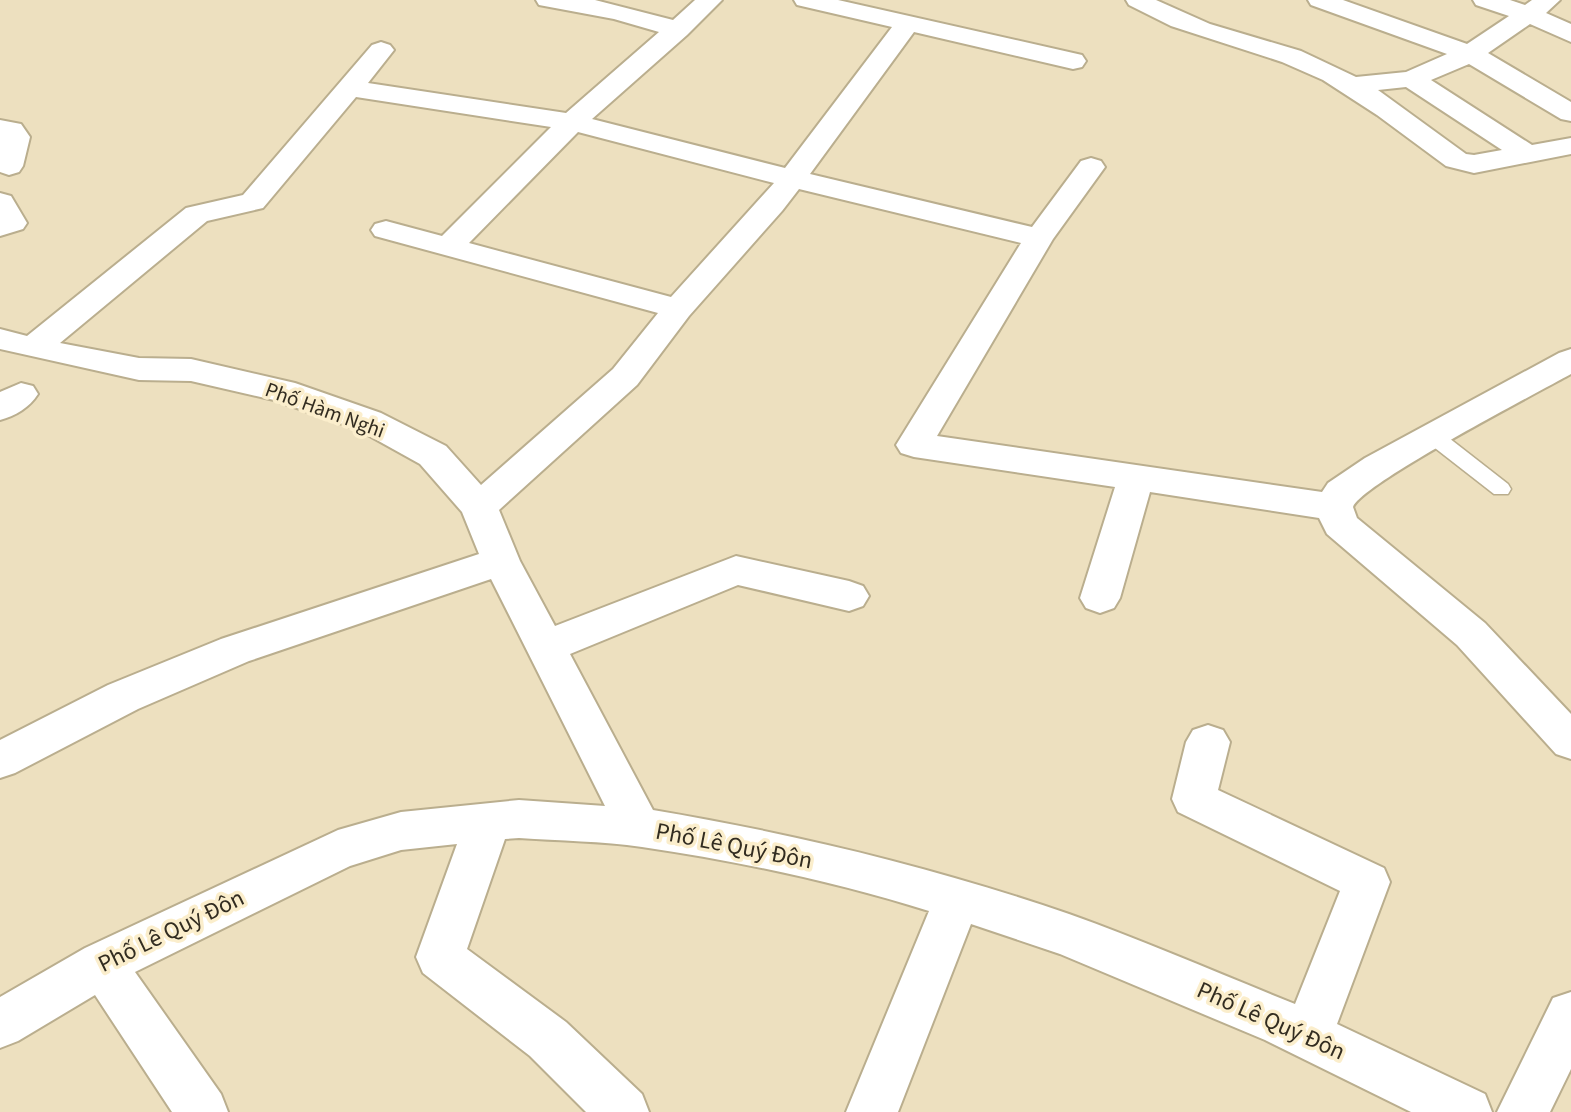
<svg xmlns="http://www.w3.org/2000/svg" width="1571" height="1112" font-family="'Source Sans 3',sans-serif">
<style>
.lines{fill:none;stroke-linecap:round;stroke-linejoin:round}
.lane-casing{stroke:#baae8e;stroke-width:3}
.street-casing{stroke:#baae8e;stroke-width:4}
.lane{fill:#fff;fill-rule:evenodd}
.street{fill:#fff;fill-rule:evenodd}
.labels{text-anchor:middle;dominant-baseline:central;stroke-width:7;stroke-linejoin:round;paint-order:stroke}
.street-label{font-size:21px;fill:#322c20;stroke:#fbeecc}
.near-street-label{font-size:24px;fill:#322c20;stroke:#fbeecc}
</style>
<rect width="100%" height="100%" fill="#ede0bf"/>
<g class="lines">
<g class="lane-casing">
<path id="lane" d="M1433,430L1440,431L1508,484L1511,489L1508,494H1494L1426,441L1423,436L1426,431Z"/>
</g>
<g class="street-casing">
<path id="street" d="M536,0H595L673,20L695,0H722L687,35L592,119L785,168L892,27L797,5L794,0H838L1082,55L1086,61L1082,67L1073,69L914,32L810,174L1032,227L1081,161L1091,158L1101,161L1105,167L1053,239L937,436L1322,492L1328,483L1365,458L1559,353L1571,349V374C1537,393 1363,483 1353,507L1357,518L1485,623L1571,714V759L1556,754L1457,645L1327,534L1319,518L1150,492L1120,598L1114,608L1100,613L1086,608L1080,598L1115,487L914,457L901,453L896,445L1021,243L799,189L782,211L689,316L637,385L499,510L520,561L555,626L736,556L849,581L863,586L869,596L863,606L849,611L738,585L570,654L653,810C795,834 933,867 1069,914C1145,941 1220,974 1295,1004L1340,891L1178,812L1172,799L1186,742L1193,730L1208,725L1223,730L1230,742L1218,790L1384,868L1390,882L1337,1024L1485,1094L1492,1112H1411L1265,1040L1060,954L971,924L898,1112H846L929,911C836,882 738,861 642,847C602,841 560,841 519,838L505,839L467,949L566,1022L642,1094L649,1112H586L530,1056L423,973L416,957L457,844L401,850L350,866L135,972L221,1094L228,1112H172L95,995L18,1041L0,1048V997L85,948L338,830L401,812L519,800L605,806L491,579L249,661L138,709L15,773L0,778V740L108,685L221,639L479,554L462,512L420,464L357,429L274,400L191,381L139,380L0,349V329L27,336L186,208L243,195L372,45L381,42L390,45L394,50L368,83L566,113L659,32L614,19L539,5ZM356,97L551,127L442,236L386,221L375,224L371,230L375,236L658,313L613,369L481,485L446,446L381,413L295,383L191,359L139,358L60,343L207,221L263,208ZM578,132L774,183L671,297L469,243Z
M1126,0H1156L1210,24L1301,51L1356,77L1406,72L1447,54L1311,5L1308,0H1343L1467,44L1509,16L1476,5L1473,0H1510L1525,5L1532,0H1560L1546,13L1571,24V42L1530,24L1488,53L1571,102V121L1561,119L1469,64L1431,80L1532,145L1571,138V154L1474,173L1446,166L1377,115L1323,80L1282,62L1171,26L1129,5ZM1406,87L1502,150L1474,155L1466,154L1378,90Z
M0,120L21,124L30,137L23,166L19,172L9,175L0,172Z
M0,193L11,196L27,223L23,229L0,236Z
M21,383L33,386L38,394C29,408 15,416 0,420V392Z
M1571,992V1069L1550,1112H1497L1553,998Z"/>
</g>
<use href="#lane" class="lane"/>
<use href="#street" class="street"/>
</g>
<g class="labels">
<g class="street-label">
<text transform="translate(325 410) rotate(20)">Phố Hàm Nghi</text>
</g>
<g class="near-street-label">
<text transform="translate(734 846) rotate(11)">Phố Lê Quý Đôn</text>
<text transform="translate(171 931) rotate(-26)">Phố Lê Quý Đôn</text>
<text transform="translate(1271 1021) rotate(24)">Phố Lê Quý Đôn</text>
</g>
</g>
</svg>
